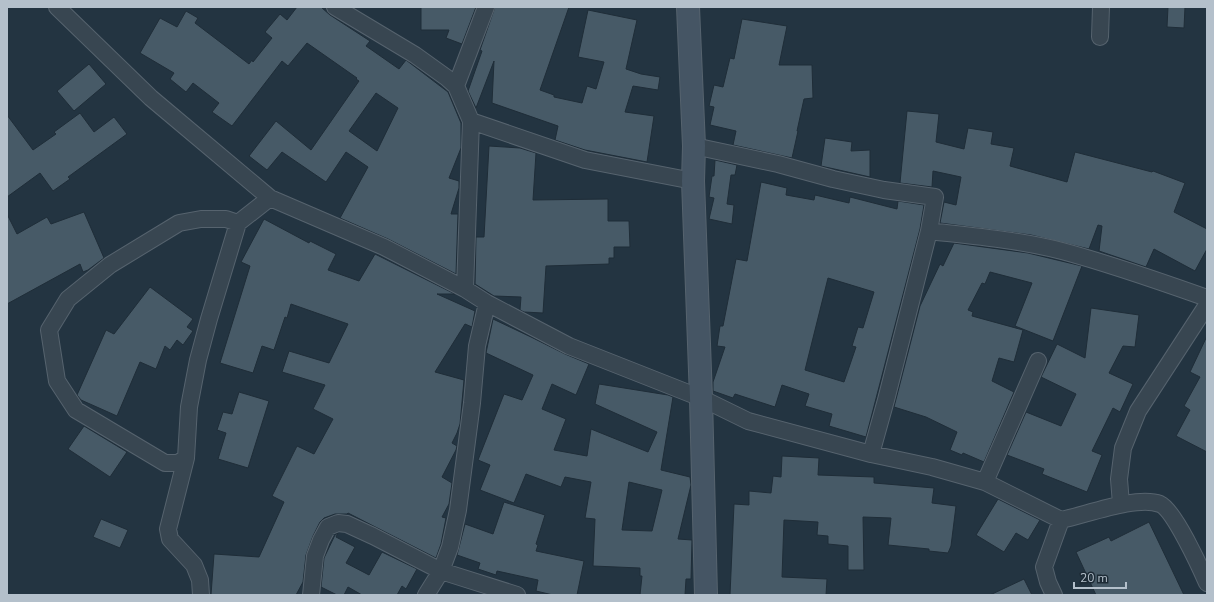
<svg xmlns="http://www.w3.org/2000/svg" width="1214" height="602" font-family="'Nunito Sans',sans-serif">
<style>
.building{fill:#475a67;stroke:#1f2d38;fill-rule:evenodd}
.lines{fill:none;stroke-linecap:round;stroke-linejoin:round}
.street-casing{stroke:#56636e;stroke-width:18}
.secondary-casing{stroke:#56636e;stroke-width:24}
.street{stroke:#384651;stroke-width:16}
.secondary{stroke:#455564;stroke-width:22}
</style>
<rect width="100%" height="100%" fill="#233441"/>
<path class="building" d="M297,7H321L330,15L370,41L366,46L399,69L406,60L448,92L461,123V148L449,178L459,181V188L451,214H458L456,274L388,239L340,218L368,167L346,152L326,182L282,152L267,170L249,156L276,121L311,150L359,81L356,79L357,78L307,43L288,66L282,61L232,126L212,112L219,103L193,83L186,92L170,79L174,73L140,53L160,18L177,27L186,11L198,18L195,23L249,64L252,60L253,62L272,38L265,32L280,14L287,20ZM376,93L398,108L377,151L349,131Z
M421,7H476L462,44L446,38L449,30H421Z
M495,7H569L540,90L554,95V97L582,103L587,86L596,89L604,62L578,57L588,10L637,20L626,69L641,74L660,77L658,90L633,86L625,112L654,116L647,162L585,150L555,140L558,126L492,103L494,61L476,108L468,91L482,51L480,50Z
M1168,7H1185L1184,28L1167,27Z
M742,19L787,26L779,65H812L813,98L804,99L797,131H798L792,158L733,145L736,131L710,125L714,107L709,106L714,85L723,87L730,58L734,59Z
M89,64L106,84L74,111L57,91Z
M907,111L939,114L936,142L964,149L968,128L993,132L991,144L1014,148L1010,166L1067,182L1075,152L1152,172L1153,171L1185,183L1174,212L1207,229V249L1195,271L1154,249L1146,267L1099,251L1102,226L1098,225L1089,249L1031,235L940,223L944,202L956,205L961,177L933,171L932,187L900,183Z
M80,113L94,132L114,117L127,134L68,177L70,179L53,191L40,173L7,197V115L33,150L56,134L54,132Z
M825,138L852,142L851,151L870,150V177L821,166Z
M489,146L520,148L536,153L533,200L608,199V221H629L630,247H614V258H609V264L546,266L543,313L524,312L520,310L521,297L494,296L475,284L476,237H484Z
M715,160L737,165L735,175H731L727,204L734,205L732,224L709,219L714,198L709,197L712,176H714Z
M761,182L787,188L786,195L814,200L815,195L849,203L850,197L897,209L898,201L924,205L920,229L866,437L829,426L832,414L805,406L809,394L782,385L775,407L735,394L733,398L713,391V382L725,347L717,346L720,326H723L736,259L747,261ZM828,278L874,292L863,328L858,327L852,346L856,347L844,382L805,370Z
M84,212L104,258L88,270L83,272L80,264L7,304V214L17,234L47,217L51,224Z
M264,219L309,243L310,241L336,254L328,270L359,281L375,254L455,294H437L475,311L472,327L465,324L435,372L464,380L460,424L457,433L452,443L457,446L456,450L442,477L452,483L449,504L442,517L446,518L441,544L436,558L348,513L347,514H335L324,518L320,522L313,536L306,555L303,582L296,595H211L214,554L259,557L284,502L272,496L297,446L314,454L333,419L313,409L325,385L282,372L289,351L329,363L348,324L291,304L287,318L285,317L274,350L262,346L253,373L220,363L250,266L241,262Z
M954,243L1028,253L1082,266L1053,341L1015,326L1032,283L990,272L985,284L982,283L968,310L973,312L972,316L1023,330L1014,362L999,358L992,381L1014,392L984,462L963,453L962,455L950,450L957,432L926,417L894,407L920,306L940,264L943,266Z
M150,287L193,319L187,327L193,331L183,345L177,340L170,350L165,346L156,369L140,362L117,416L81,400L77,395L106,330L114,334Z
M1091,308L1139,315L1135,347L1123,346L1109,373L1133,384L1120,412L1113,408L1092,451L1102,455L1087,492L1042,474L1044,469L1007,455L1026,412L1061,426L1076,394L1041,377L1057,344L1085,358Z
M493,319L531,337L565,354L589,364L576,395L552,384L542,409L566,419L554,450L587,456L591,429L648,452L657,432L595,404L599,384L668,395L673,397L661,470L690,477L691,485L678,539L692,540L691,579H686L685,595H640L642,576H640V568L593,566L595,519L585,518L591,482L565,477L561,487L526,474L514,503L480,490L490,465L478,460L504,394L522,400L533,375L486,353ZM629,482L662,490L652,531L622,530Z
M1207,336V452L1176,436L1190,410L1184,406L1200,377L1190,372Z
M239,392L269,401L248,468L218,459L226,433L217,430L223,412L232,414Z
M84,426L127,452L110,477L68,449Z
M782,456L819,458L818,475L874,477V483L934,488L932,503L956,506L951,546L948,553L929,551V549L888,545L891,518L863,517L864,570H848V546L828,544V536L817,535L818,522L784,520L782,577L827,579L826,595H730L734,504L749,505V491L771,493L773,476L781,477Z
M998,499L1040,520L1028,540L1016,533L1004,552L976,535Z
M504,502L545,515L536,544L538,545L536,551L584,561L577,595H553L536,591L538,580L497,571L496,575L478,569L480,563L457,555L465,524L493,534Z
M101,519L128,530L120,548L93,537Z
M1149,522L1184,595H1096L1076,552L1109,537L1111,541Z
M338,533L336,537L355,547L346,563L369,575L382,552L417,569L406,589L402,586L397,595H362L348,587L344,595H337L321,587L324,558L335,535Z
M1024,579L1032,595H990Z"/>
<g class="lines">
<g class="street-casing">
<path id="street" d="M57,7L151,98L270,198L384,247L465,289L487,303L569,346L701,398L748,421L871,454L932,467L985,482L1061,520C1086,515 1137,495 1160,504C1174,510 1200,567 1207,583
M335,7L415,55L447,78L456,86L471,121L465,289
M1100,37L1101,7
M456,86L486,7
M471,121L585,160L693,181
M694,146L778,164L833,179L884,190L935,197L929,231L886,400L871,454
M929,231C973,236 1019,240 1062,251C1111,264 1159,281 1207,298
M186,458L178,463H165L76,410L57,381L49,330L68,299L110,265L179,223L201,219H226L238,223L270,198
M985,482L1038,361
M1121,504L1119,479L1123,448L1138,411L1207,305
M201,595L200,580L194,565L170,539L168,529L186,458L189,407L198,360L209,319L238,223
M311,595L315,556L321,540L328,527L338,523L347,524L373,536L441,571L517,595
M426,595L441,571L450,547L458,510L472,403L477,346L487,303
M1054,595L1048,582L1044,567L1061,520"/>
</g>
<g class="secondary-casing">
<path id="secondary" d="M688,7L694,146L693,181L701,398L706,595"/>
</g>
<use href="#street" class="street"/>
<use href="#secondary" class="secondary"/>
</g>
<rect width="1214" height="602" fill="none" stroke="#b4c0cb" stroke-width="16"/>
<path d="M1074 582v6h52v-6" fill="none" stroke="#b4c0cb" stroke-width="2"/>
<text x="1080" y="582" font-size="12" fill="#b4c0cb" stroke="#1d2b36" stroke-width="3" paint-order="stroke">20 m</text>
</svg>
